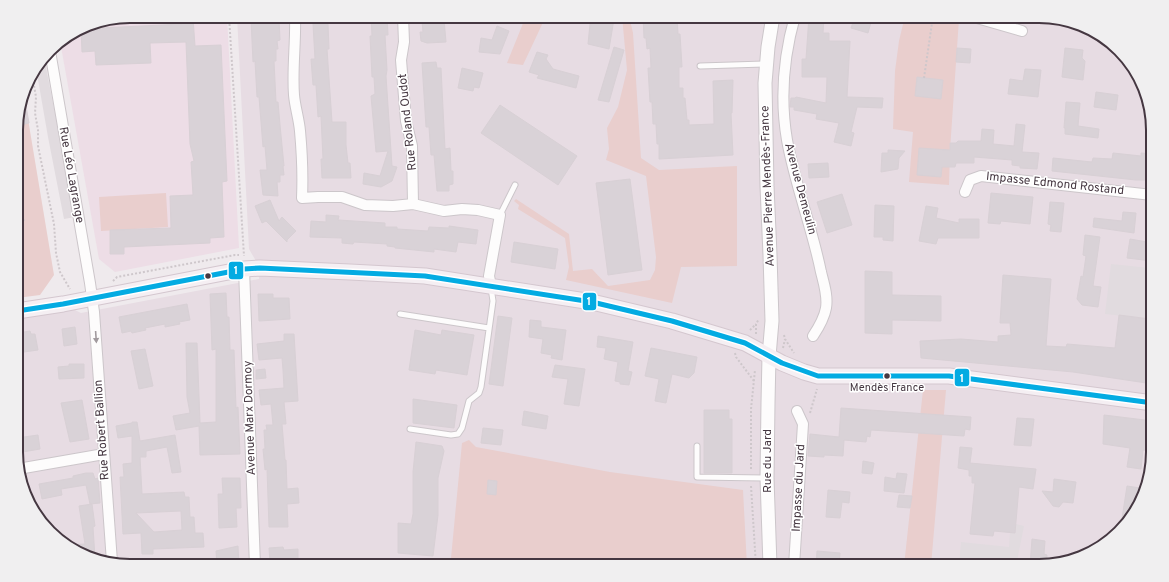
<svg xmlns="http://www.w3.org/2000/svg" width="1169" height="582" font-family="Overpass,sans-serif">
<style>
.residential{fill:#e7dce3}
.education{fill:#eddde6}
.green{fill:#e9cecd}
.parking{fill:#e1dbdf}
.building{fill:#d9d2d7;stroke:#d8d0d5;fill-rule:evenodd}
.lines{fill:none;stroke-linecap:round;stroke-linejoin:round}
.service-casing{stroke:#ccc6ca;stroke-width:7}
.minor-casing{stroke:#ccc6ca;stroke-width:12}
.tertiary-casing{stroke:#ccc6ca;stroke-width:15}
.secondary-casing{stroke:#d4c7cf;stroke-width:17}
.path{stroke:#cec7cb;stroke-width:2;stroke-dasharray:2 2;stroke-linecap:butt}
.service{stroke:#fdfcfc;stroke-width:5}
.minor{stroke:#fdfcfc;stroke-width:10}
.tertiary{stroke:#fdfcfc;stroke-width:13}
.secondary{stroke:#f5eff3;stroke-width:15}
.bus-1-casing{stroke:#fff;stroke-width:8}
.bus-1{stroke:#03abe2;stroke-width:5}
.oneway{fill:#a19a9e}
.bus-dot{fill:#453741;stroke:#fff;stroke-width:1.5}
.labels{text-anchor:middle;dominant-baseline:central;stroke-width:3;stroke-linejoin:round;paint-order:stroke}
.bus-label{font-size:11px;fill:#453741;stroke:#fff}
.street-label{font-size:12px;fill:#453741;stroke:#fff}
.rim{fill:none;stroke:#453741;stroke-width:2}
.line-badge{stroke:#fff;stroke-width:1.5}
.badge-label{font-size:11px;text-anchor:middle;font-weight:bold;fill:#fff}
</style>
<rect width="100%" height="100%" fill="#efeaed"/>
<path class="residential" d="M237,16H1039L1089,28L1134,67L1152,116L1153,452L1141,502L1102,547L1046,566H130L80,554L39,521L17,467V311L63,304L81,313L259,279L260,268L249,249Z"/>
<path class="education" d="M130,16H227L239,248L115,272L99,259L60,41L87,25Z"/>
<path class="green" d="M130,16H172V21L101,25V22Z
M526,16H546L523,65L507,63Z
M622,16H629L633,33L641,158L659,170L737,166V266L681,267L672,303L566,280L569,267L565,238L518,209L519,205L514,201L516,199L569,234L573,271L592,269L608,286L650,280L655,270L656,257L646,176L606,160L609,149L607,128L618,107L627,70Z
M905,16H942L959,19L950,150L949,185L909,182L913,132L893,129L895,71L899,41Z
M24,95L54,275L40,295L17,298L16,123Z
M166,193L168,227L101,231L99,197Z
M923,390H946L931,566H904Z
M469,440L476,447L610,472L743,490L747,566H519L451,558L462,443Z"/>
<path class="parking" d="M41,62H45L75,217L64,219L48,137L36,68Z
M1152,259L1153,319L1105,314L1111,264L1150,268Z
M1016,524L1024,526L1016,566H959L961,542L1009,547L1010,532Z"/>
<path class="building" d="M259,16H277V19H279L280,40L277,41L278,49H276V61H274L276,102H278L280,125L284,166H283L284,175H280V182H277L278,196L263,195L260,170H267L265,146L263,147L259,97H257L255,61L253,62L251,19H259Z
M371,16H387L388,35H385L387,70L386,76L392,166L397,167L392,181L381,187L363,184L364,173L380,176L388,151L376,152L371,96L375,94L374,77H372L370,36H372Z
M594,16L614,19L609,49L588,44L590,24L592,25Z
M643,16H677L678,34H680L682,67H679V88H683V98H685L687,120H689V125L714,124L713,81L733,80L732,113H731L733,155L659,159V144H657L656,124H653L652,102H650L648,68H651L650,48L647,49L646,38H644Z
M809,16H822V17L824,18L823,33H829V41H850L847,97L883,98L882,108L857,107L851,132L854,133L851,146L834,142L839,123L816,119L817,114L794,110V107H790L791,98H795L796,97L826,103L827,77H802V59H806Z
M855,17L871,22L868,33L851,28Z
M182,18H193L195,46L221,45L227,181L222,182L224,237L210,238V243L124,247V254H110V230L171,228L170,196L193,195L191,162L194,161L190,144L186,42L150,43L151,63L96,65L95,51L82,52L81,29L182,24Z
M444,19L446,42L427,43L421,41L420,32H423L422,21Z
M313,24H328L329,49H327L332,122H346V145L348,163H350L351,178H322L321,159H323L321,116L318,117L316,85H313L311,59H315Z
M497,26L509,31L500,54L479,52L481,38L492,40Z
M614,47L624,50L609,102L598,100Z
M957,48L971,49L970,63L956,62Z
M1065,48L1083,50L1082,58L1085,61L1083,80L1062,77Z
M537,52L548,55L546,59L553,69L579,76L576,88L537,78L539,75L529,72Z
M436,62L437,68H441L445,149L450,148L451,171H453V184L449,185V191H437L434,155H431L429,127H426L422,63Z
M462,68L483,73L479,88L474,87L473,91L458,88Z
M1025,69L1041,70L1038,97L1008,94L1010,79L1023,81Z
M917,77L943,80L941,99L915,96Z
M1096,92L1118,95L1116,110L1094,107Z
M24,95L29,123L16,126V122Z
M1066,102L1080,103L1078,126L1099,129L1098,138L1065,134V128H1064Z
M500,105L577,156L558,185L481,133Z
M1016,124L1025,125L1022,152L1039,153L1037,169L1020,168V166L1012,165V160L974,157V163H956L955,167H942L941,177L917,175L919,148L950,150V143H956L958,141H981L982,129L994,130L993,144L1014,146Z
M888,150L905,151L899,158L898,169L881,172L882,153H888Z
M1113,153L1141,156V153L1152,154V174L1145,173V180H1136L1052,171L1053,158L1092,162L1093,158L1112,159Z
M828,163L829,177L809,178L808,164Z
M630,179L642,270L608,275L596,183Z
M991,193L1033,197L1030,224L1001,221L1000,224L988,223Z
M842,194L852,225L827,233L817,202Z
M270,200L279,221L282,217L296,231L287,240V242L266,221L262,223L255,206Z
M1050,202L1064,203L1061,232L1050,231L1051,225L1048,224Z
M875,205L894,206L893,241L883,240V237H874Z
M926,206L938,208L936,218L959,223V219H979V238H938L936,244L919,241Z
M1123,212L1136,213L1134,233L1093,227L1094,218L1122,221Z
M326,215L339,216L338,220L385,223V227H397V229L428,231L429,227L449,228V226L478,230L476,244L458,242L456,252L434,249V252L395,248V247L387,246V244L354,242L353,244L342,243V238L310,237L311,221L326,222Z
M1085,235L1100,237L1093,286L1101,287L1098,307L1082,305L1077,299L1081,276L1083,277L1086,256L1083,255Z
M1130,239L1147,242L1145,252L1152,253V261L1127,258Z
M514,242L558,249L555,269L511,262Z
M865,271L892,272V295L941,296V321L892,320V334L865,333Z
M1003,275L1051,279L1046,346L1066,347L1067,344L1115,348L1119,315L1150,319L1146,349L1153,355V384L1073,372L921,358L920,341L961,339L998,342V336L1011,335L1010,323H1000Z
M226,293L227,317H229L230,350H234L236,408L238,407L240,454L200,455L199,426L176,430L173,416L190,413L187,397L186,343H197L200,423L216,422V349L212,350L210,294Z
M258,294H273V298H289L290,319L259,321Z
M187,304L190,320L179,322L180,324L165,327V324L145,328L146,330L132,333L131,331L122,333L119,317Z
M498,316L512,318L503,386L489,384Z
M530,320L541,321V327L566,330L562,360L551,358L552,355L541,353L543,339L529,337Z
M75,327L77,344L64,346L62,329Z
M415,330L441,335L442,330L474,335L467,375L436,370L435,374L409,370Z
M30,331L31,334H35L38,350L17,353V337H19L18,333Z
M284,334H294L298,401L284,402L286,424H282L285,460H286L287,489L298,488L299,503L287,504L288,527H269L267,469L265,470L263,449H265L264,430H267L266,425H273L271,404L261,405L259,390L284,388L283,370L282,358L259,360L257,344L284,341Z
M598,336L633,342L628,371L632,372L629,385L620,384V382L615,381L618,362L604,359L606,348L597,347Z
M651,348L697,357L694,373L689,378L672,374L666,403L655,401L659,379L645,376Z
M145,349L153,386L139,389L131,351Z
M69,364H84V378L59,379L58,367L69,366Z
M555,365L585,369L579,406L564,404L568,379L552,377Z
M265,369L266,378L256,379V370Z
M413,399L457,405L454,428L413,423Z
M82,400L89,439L70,442L61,403Z
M841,408L971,417L970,430L965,429L964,436L871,430L870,437L867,436L866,442L844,440L843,456L824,455V457L808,456L810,434L839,437Z
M704,410H729V419H732V473H704Z
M524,411L548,416L546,429L522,425Z
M1104,415L1153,421V451L1143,450L1141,469L1127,467L1130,448L1103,444Z
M1017,418L1034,419L1031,446L1014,445Z
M132,422H137L140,441L175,435L181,472L172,473L167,447L146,451V457H140L142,494L184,492L185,497H189L190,517H194L195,533H203L204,547L153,549V554H142L141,533L123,534L120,477H124L123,464L132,463V436L118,438L116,426L132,423ZM181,511L182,530L154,532L136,513Z
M483,428L503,430L501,445L481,443Z
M38,435L40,449L17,453V438Z
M416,442L442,446L444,451L438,478V515L433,556L398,553V523L411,524L413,514V472Z
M960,447L972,448L970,463L1036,469L1033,489L1019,487L1015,533L994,531L993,536L970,534L975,483H972V476H969V470L958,468Z
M863,461L874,463L872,474L862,473Z
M86,473H93L95,479L98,478L100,503L90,504L86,485L61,489L62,495L42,499L39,484L73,478V476Z
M897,473L907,474L904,493L884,491L885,477L896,479Z
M222,478H240L241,508H236L237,527L219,528L218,494H223Z
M1054,479L1076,482L1073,503L1063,502L1059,507L1053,506L1042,491L1053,492Z
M488,480L497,481L496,495L487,494Z
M1127,486L1140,488V493H1143L1141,502L1121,525Z
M828,490L850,492L849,503L842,502L840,518L826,517Z
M899,495L912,496L910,508L897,507Z
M92,504L95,526L93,527L95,558L80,554L69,545L85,544L79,506Z
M1032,539L1045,541L1044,554L1047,555L1046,566H1030Z
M238,546L239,566H217L216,551Z
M283,547L284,550L298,549V561L270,563L269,548Z
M817,551L840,553L839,566H816Z"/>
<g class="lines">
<g class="service-casing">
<path id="service" d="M700,66L765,64
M500,215L515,185
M400,314L489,328
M410,429L451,435L458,434L462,428L469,401L479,393L481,387L493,301L491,288
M697,446V477L766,478"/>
</g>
<g class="minor-casing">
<path id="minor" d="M295,16C296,43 292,68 294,95C295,107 299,119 300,131C302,153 303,176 302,198L318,197H342L365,205L393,206L413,204L444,211L462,209L478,210L500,215L489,276L491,286
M403,16L404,42L401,60L406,121L412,146L413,204
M795,16C784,55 780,99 787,140C795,185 812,227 821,272C824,284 828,296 826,308C824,319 819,327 813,336
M970,16L1022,31
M50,51L90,283L94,312L112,562
M965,192L970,180L981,176L1152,195
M244,269L255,566
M18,469L104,454
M794,566L803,424L797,411"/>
</g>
<g class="tertiary-casing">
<path id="tertiary" d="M770,566L767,478L768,403L769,356L772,321L770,255L767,186L765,83L768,47L773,16"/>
</g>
<g class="secondary-casing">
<path id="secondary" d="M17,311L63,304L244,269L260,268L350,272L425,276L592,302L672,321L745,343L782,363L804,372L818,376H949L1153,403"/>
</g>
<path class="path" d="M229,16L244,256
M32,74L36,97L35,113L38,130V146L54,224L56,253L60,272L70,289
M924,78L933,16
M16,225L25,219
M113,281L117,277L235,255H239
M750,330L756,324
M756,334V324L759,319
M784,335L785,339L794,353
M783,348L785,339
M735,353L736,357L754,381
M810,413L817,389
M751,469V409L755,370
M751,486L756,566
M1140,497L1141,491H1144"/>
<use href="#service" class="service"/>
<use href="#minor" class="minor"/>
<use href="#tertiary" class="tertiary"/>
<use href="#secondary" class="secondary"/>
<g class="bus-1-casing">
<path id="bus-1" d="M17,311L63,304L244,269L260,268L425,276L592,302L672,321L745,343L782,363L818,376H949L1153,403"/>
</g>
<use href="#bus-1" class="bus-1"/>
</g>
<defs><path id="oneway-solid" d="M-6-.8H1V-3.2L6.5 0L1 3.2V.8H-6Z"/></defs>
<use class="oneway" href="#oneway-solid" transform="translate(96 337) rotate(86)"/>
<g class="bus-dot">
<circle cx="208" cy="276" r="3.5"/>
<circle cx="887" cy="376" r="3.5"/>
</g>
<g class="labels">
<g class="bus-label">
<text x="887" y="388">Mendès France</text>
</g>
<g class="street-label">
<text transform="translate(408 122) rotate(-96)">Rue Roland Oudot</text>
<text transform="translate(71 175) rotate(80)">Rue Léo Lagrange</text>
<text transform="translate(1055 184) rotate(6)">Impasse Edmond Rostand</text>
<text transform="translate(768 186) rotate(-92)">Avenue Pierre Mendès-France</text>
<text transform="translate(800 189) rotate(75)">Avenue Demeulin</text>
<text transform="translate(250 418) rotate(-92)">Avenue Marx Dormoy</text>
<text transform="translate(102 430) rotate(-94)">Rue Robert Ballion</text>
<text transform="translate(768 461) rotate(-90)">Rue du Jard</text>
<text transform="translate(799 488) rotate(-87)">Impasse du Jard</text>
</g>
</g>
<path d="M0 0H1169V582H0ZM130 23H1039A107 107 0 0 1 1146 130V452A107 107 0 0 1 1039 559H130A107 107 0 0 1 23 452V130A107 107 0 0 1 130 23Z" fill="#f0eff0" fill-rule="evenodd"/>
<path class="rim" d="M130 23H1039A107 107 0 0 1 1146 130V452A107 107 0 0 1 1039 559H130A107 107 0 0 1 23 452V130A107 107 0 0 1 130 23Z"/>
<g class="line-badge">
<rect x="228" y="261" width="16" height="19" rx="4" fill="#03abe2"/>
<rect x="582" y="292" width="15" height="19" rx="4" fill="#03abe2"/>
<rect x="954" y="368" width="16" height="19" rx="4" fill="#03abe2"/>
</g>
<g class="badge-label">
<text x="236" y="274">1</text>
<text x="589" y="305">1</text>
<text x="962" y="382">1</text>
</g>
</svg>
